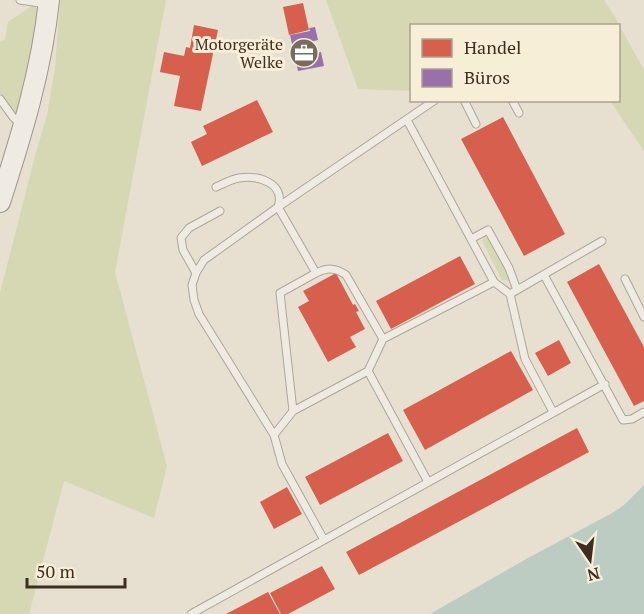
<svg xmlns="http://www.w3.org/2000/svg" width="644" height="614" font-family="'PT Serif',serif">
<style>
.green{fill:#d6d7b3}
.water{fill:#bcccc2}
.shops{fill:#d6604d}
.offices{fill:#9970ab}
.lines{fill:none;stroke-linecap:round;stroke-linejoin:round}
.lane-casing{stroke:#ada599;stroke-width:9}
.secondary-casing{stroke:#9c958a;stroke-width:22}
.lane{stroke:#efebe3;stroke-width:7}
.secondary{stroke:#efebe3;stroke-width:20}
.labels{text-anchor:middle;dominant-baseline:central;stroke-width:6;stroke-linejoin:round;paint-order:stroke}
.poi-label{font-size:16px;fill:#3d2e20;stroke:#f7eed8;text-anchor:end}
</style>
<rect width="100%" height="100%" fill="#e7e0d1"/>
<path class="green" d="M60,0H166L115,272L167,466L154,518L64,481L29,614H0V293L35,156L47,115L55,68Z
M326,0H604L615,17L644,70V151L610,101L618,100V26H412L411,91L358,89Z
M33,5L39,11L20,110L14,113L10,110L0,93V42L5,39L8,22Z
M484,237L489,238L512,281L502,280L482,241Z"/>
<path class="water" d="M644,485V614H430L528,558L614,512L625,504Z"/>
<path class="shops" d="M303,3L309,30L289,35L283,7Z
M194,25L218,30L201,111L174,106L180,76L160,72L164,52L184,56L186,47L190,48Z
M257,100L273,132L202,166L191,142L207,134L203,126Z
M503,117L565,234L524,256L461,139Z
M460,256L475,284L391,329L376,301Z
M599,264L644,347V401L634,406L567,282Z
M336,273L353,305L355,304L359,311L356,312L365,329L350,337L356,347L328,362L298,307L309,301L303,291Z
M559,340L571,363L548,376L535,353Z
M511,351L533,390L425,450L403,410Z
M577,428L589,452L359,575L346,552Z
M388,433L403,461L320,505L305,477Z
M287,487L302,514L274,529L260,502Z
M322,566L335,589L288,614H281L270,593Z
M268,592L280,614H226Z"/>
<path class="offices" d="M315,27L318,40L310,42L312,54L321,52L324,66L298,71L290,35L310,31L309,28Z"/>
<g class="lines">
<g class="lane-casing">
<path id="lane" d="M20,0L46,4
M0,99L13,117L21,125
M464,100L476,124
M512,100L519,113
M407,120L494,282
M216,187C223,184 232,179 239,178C258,175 286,183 278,207
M278,207L435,100
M471,239L488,230L509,268L517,290
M196,273L183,250L181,238L189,228L220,211
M316,273C327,268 335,267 346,275L383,339
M544,275L623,420L632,419L644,412
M625,279L644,317
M510,294L525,359L553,412
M368,371L383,339L494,282L510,294L602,241
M274,435L199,314L194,300L192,285L196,273L204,260L278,207L316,273L280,293L293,411
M324,540L282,464L274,435L293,411L368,371L428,482
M191,614L605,384"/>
</g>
<g class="secondary-casing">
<path id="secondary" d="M0,202C21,137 42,69 49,0"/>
</g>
<use href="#lane" class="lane"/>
<use href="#secondary" class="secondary"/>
</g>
<defs>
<g id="office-disc" transform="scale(1.5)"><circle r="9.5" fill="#786c5e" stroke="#f7eed8"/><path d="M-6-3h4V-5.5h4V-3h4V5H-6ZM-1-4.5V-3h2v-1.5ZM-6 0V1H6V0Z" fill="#fff"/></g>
</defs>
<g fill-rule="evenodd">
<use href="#office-disc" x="304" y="53"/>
</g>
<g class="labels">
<g class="poi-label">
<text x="283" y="44">Motorgeräte<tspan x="283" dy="18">Welke</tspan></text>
</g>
</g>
<rect x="410" y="24" width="210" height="78" fill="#f7eed8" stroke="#ada18e" stroke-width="1.5"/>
<rect x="422" y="39" width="30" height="18" fill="#d6604d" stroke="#ada18e" stroke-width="1.5"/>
<text x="464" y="54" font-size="18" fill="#3d2e20">Handel</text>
<rect x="422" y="69" width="30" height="18" fill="#9970ab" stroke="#ada18e" stroke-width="1.5"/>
<text x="464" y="84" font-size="18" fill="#3d2e20">Büros</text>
<g transform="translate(590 560) rotate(166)" stroke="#f7eed8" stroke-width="4.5" paint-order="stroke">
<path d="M0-4.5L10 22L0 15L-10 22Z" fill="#3d2e20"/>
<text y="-9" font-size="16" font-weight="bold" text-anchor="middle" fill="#3d2e20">N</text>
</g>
<path d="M27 578v9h98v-9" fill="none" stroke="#3d2e20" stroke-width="3"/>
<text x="36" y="578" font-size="18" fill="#3d2e20" stroke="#f7eed8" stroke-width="4.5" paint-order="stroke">50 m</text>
</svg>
